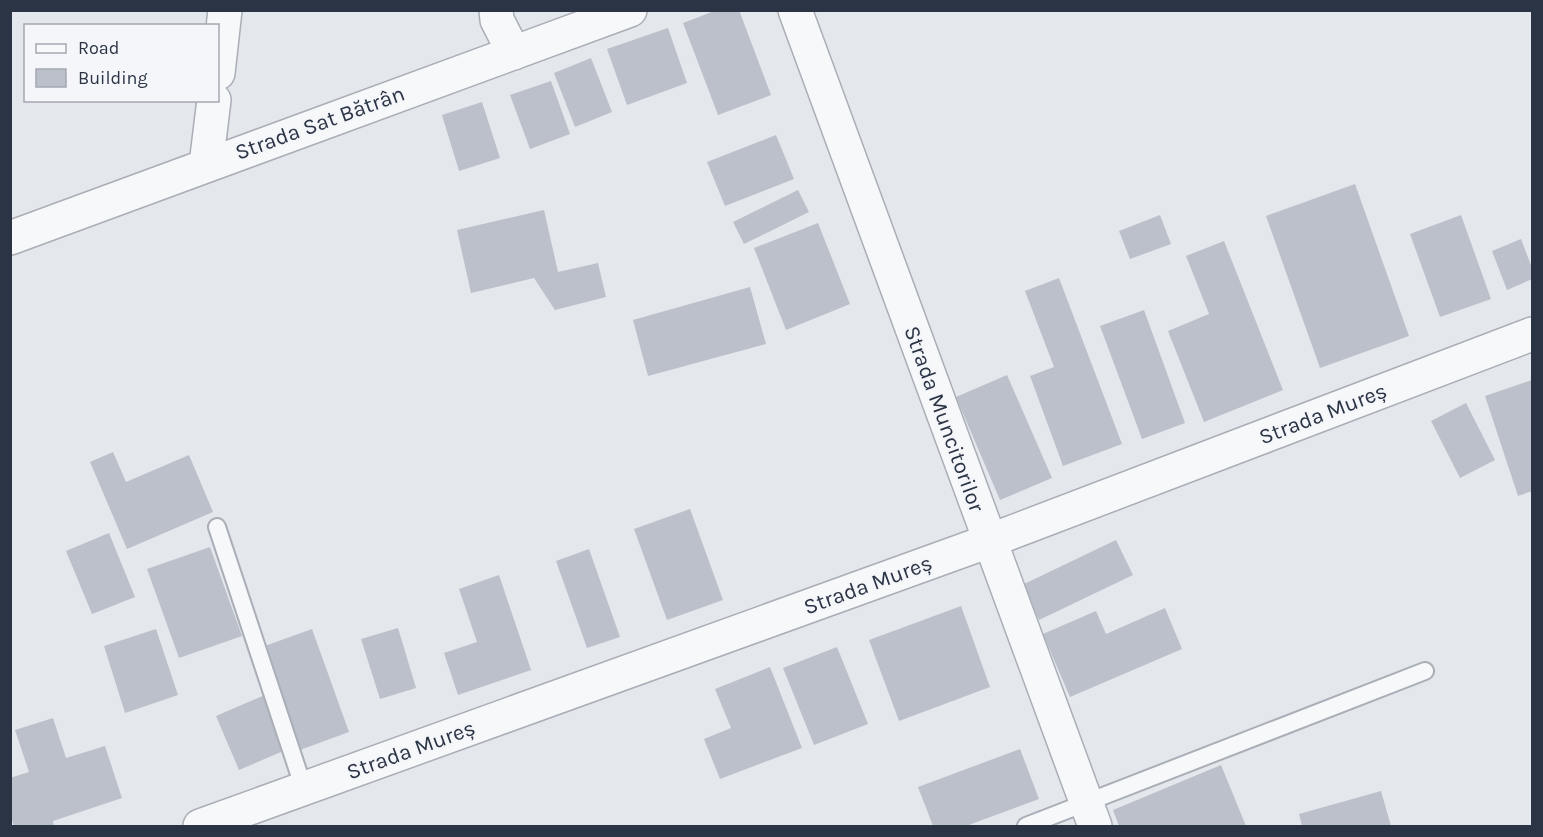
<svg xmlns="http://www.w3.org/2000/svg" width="1543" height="837" font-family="Karla,sans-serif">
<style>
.building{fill:#bbc0ca}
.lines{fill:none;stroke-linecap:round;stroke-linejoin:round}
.lane-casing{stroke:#a9aeb7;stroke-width:20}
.street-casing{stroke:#a9aeb7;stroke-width:36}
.lane{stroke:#f7f8fa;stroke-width:16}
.street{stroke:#f7f8fa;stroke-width:33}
.labels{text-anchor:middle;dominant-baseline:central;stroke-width:4.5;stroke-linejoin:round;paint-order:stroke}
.street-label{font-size:22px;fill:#2b3445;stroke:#f4f6f9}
</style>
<rect width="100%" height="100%" fill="#e4e7ec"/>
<path class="building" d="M717,10H739L771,95L718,115L683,23Z
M668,28L687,83L627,105L607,49Z
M591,58L612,112L575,127L554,73Z
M551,81L570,134L530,149L510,95Z
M482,102L500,158L459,171L442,115Z
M776,135L794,179L725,206L707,162Z
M1355,184L1409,336L1320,368L1266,216Z
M798,190L809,212L744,244L733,222Z
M544,210L558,272L598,263L606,297L555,310L534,278L471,293L457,230Z
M1160,215L1171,244L1130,259L1119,231Z
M1461,215L1491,299L1440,317L1410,234Z
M818,223L850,304L786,330L754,248Z
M1521,239L1532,268V279L1507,290L1492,251Z
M1224,241L1283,390L1204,422L1168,331L1209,314L1186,256Z
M1059,278L1122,444L1063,466L1030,376L1054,367L1025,291Z
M750,287L766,344L648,376L633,320Z
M1144,310L1185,423L1142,439L1100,326Z
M1007,375L1052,478L1000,500L956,397Z
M1532,380V491L1518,496L1485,396Z
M1466,403L1495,460L1460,478L1431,421Z
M113,452L126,482L189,455L213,512L127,549L90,462Z
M690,509L723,600L667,620L634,529Z
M109,533L135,597L92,614L66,551Z
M1116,540L1133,575L1039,620L1022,585Z
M210,547L242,636L179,658L147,569Z
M589,549L620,637L587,648L556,561Z
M499,575L531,670L458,695L444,653L477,642L459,589Z
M961,606L990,687L899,721L869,640Z
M1165,608L1182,649L1070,697L1043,634L1096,611L1106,634Z
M398,628L416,688L380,699L361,639Z
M156,629L178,695L125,713L104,646Z
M312,629L349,732L300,750L262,647Z
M837,647L868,724L814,745L783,668Z
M770,667L802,748L720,779L704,739L731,728L715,689Z
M265,695L288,749L239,770L216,716Z
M53,718L66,758L105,746L122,798L53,821L54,826H14L10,815V778L29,772L15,730Z
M1020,749L1039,799L966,826H933L918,787Z
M1221,765L1246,826H1119L1113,810Z
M1381,791L1391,826H1302L1299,814Z"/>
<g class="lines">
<g class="lane-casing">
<path id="lane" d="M217,527L304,789
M1026,826L1425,671"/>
</g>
<g class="street-casing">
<path id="street" d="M496,10L497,20L514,53
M795,10L1095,826
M218,73L225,10
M206,165L214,100
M10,238L630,10
M200,826L989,541L1532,334"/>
</g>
<use href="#lane" class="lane"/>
<use href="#street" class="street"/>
</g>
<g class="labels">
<g class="street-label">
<text transform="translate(320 123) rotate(-20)">Strada Sat Bătrân</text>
<text transform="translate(1323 414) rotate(-21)">Strada Mureș</text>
<text transform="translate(944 419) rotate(70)">Strada Muncitorilor</text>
<text transform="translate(868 585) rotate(-20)">Strada Mureș</text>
<text transform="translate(411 750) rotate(-20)">Strada Mureș</text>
</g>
</g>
<rect width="1543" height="837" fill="none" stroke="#2b3445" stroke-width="24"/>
<rect x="24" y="24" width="195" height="78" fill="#f4f6f9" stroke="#a4a8b1" stroke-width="1.5"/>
<rect x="36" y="44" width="30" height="9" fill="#f7f8fa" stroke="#a4a8b1" stroke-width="1.5"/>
<text x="78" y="54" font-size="18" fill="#2b3445">Road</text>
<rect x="36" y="69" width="30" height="18" fill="#bbc0ca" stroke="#a4a8b1" stroke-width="1.5"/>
<text x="78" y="84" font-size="18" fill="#2b3445">Building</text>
</svg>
